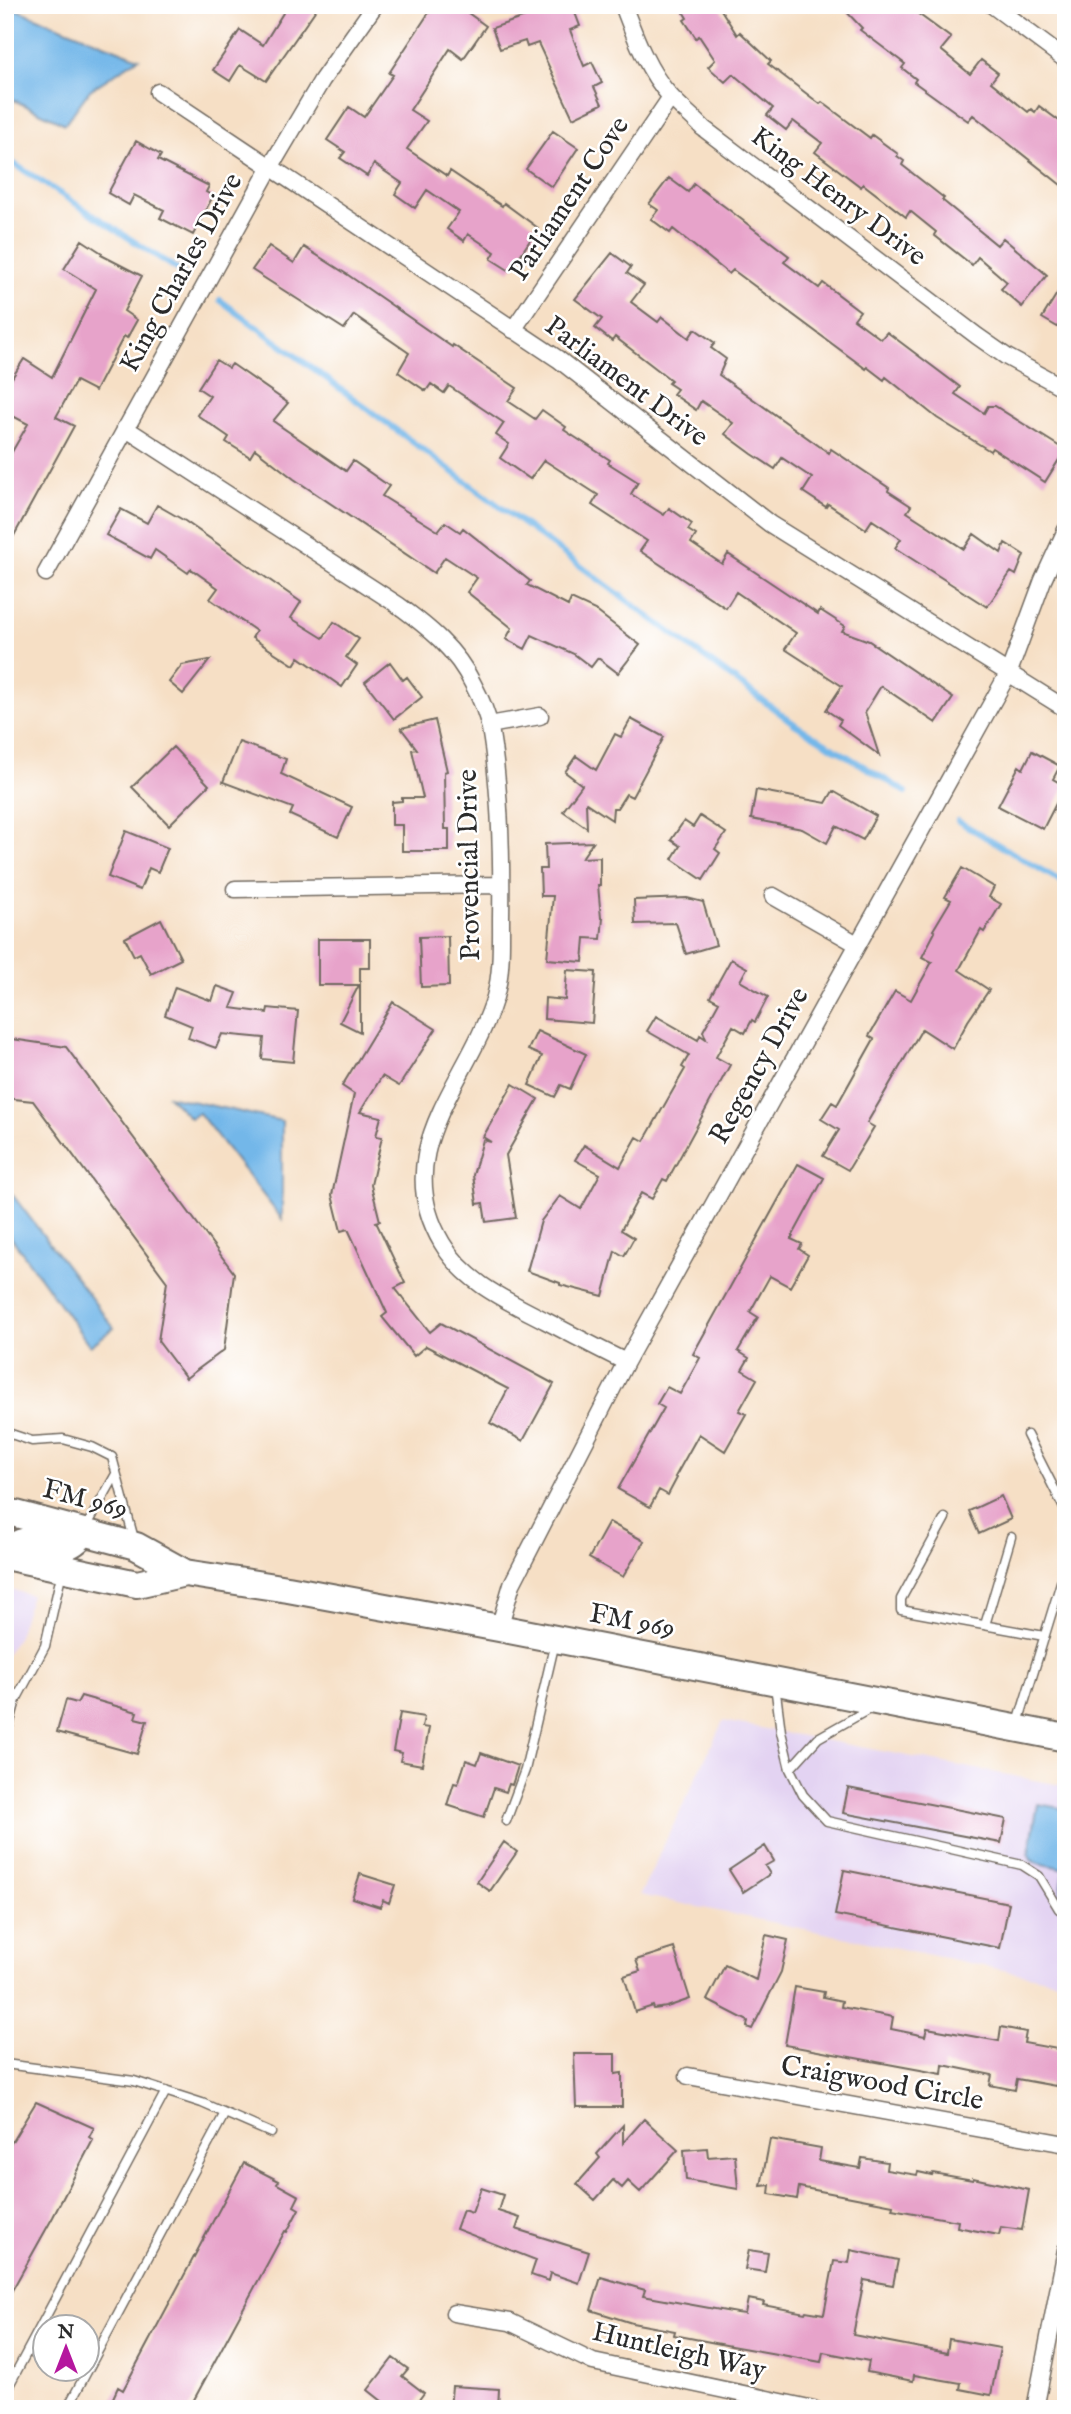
<svg xmlns="http://www.w3.org/2000/svg" width="1071" height="2414" font-family="'IM FELL English',serif">
<style>
.built{fill:#e3d3f2}
.water{fill:#73b7e9;stroke:#4f718a;stroke-width:2}
.lines{fill:none;stroke-linecap:round;stroke-linejoin:round}
.stream{stroke:#73b7e9;stroke-width:6}
.building{fill:#e7a3ca}
.service-casing{stroke:#726a61;stroke-width:11}
.minor-casing{stroke:#726a61;stroke-width:19}
.primary-casing{stroke:#726a61;stroke-width:30}
.service{stroke:#fff;stroke-width:8}
.minor{stroke:#fff;stroke-width:16}
.primary{stroke:#fff;stroke-width:26}
.labels{text-anchor:middle;dominant-baseline:central;stroke-width:5;stroke-linejoin:round;paint-order:stroke}
.street-label{font-size:28px;fill:#2b2b2b;stroke:#fff}
</style>
<rect width="100%" height="100%" fill="#fff"/>
<filter id="ink" filterUnits="userSpaceOnUse"><feTurbulence type="fractalNoise" baseFrequency=".0143" numOctaves="2"/><feDisplacementMap in="SourceGraphic" scale="14" xChannelSelector="R" yChannelSelector="G"/><feConvolveMatrix kernelMatrix="1 2 1 2 8 2 1 2 1" color-interpolation-filters="sRGB"/></filter>
<filter id="wash" filterUnits="userSpaceOnUse"><feTurbulence type="fractalNoise" baseFrequency=".00686" numOctaves="4" result="noise"/><feDisplacementMap in="SourceGraphic" scale="28" xChannelSelector="R" yChannelSelector="G"/><feGaussianBlur stdDeviation="1.57" result="paint"/><feColorMatrix in="noise" values="0 0 0 0 0 0 0 0 0 0 0 0 0 0 0 0 0 1.4 0 .05"/><feComposite in="paint" operator="in"/></filter>
<g filter="url(#wash)">
<rect width="100%" height="100%" fill="#f6dfc5"/>
<path class="built" d="M5,1588L31,1595L18,1636L5,1656Z
M723,1721L1066,1786V1983L640,1895Z"/>
<path class="water" d="M5,5L139,58L90,90L65,124L5,96Z
M168,1096L282,1121V1219L199,1113L190,1118Z
M5,1185L114,1328L90,1346L5,1229Z
M1038,1804L1066,1809V1903L1060,1895L1065,1869L1035,1862L1031,1860L1029,1854Z"/>
<g class="lines">
<path class="stream" d="M5,158L183,273
M220,300L796,725L906,792
M958,821L1062,882L1066,890"/>
</g>
<g id="blocks">
<path class="building" d="M288,5H319L266,81L240,65L230,81L213,70L240,30L263,45Z
M434,5H457L486,26L463,59L450,49L410,110L427,121L407,149L447,176L450,171L502,206L504,203L538,228L510,271L491,259L495,252L468,234L464,241L447,229L459,212L427,190L415,208L395,194L402,183L374,164L367,176L340,158L345,152L327,140L349,107L364,117L393,75L389,73Z
M521,5H572L580,26L570,30L584,66L592,62L602,83L594,87L602,104L573,118L538,43L527,47L525,41L500,49L492,28L525,17Z
M679,5H718L737,35L740,32L771,61L768,64L820,104L822,102L870,138L872,135L898,154L897,156L904,161L902,165L944,198L942,200L997,245L1003,238L1047,275L1022,307L1001,289L1007,282L978,257L972,265L934,235L936,232L910,211L906,217L863,184L861,187L832,165L815,152L822,143L793,121L786,130L767,115L773,108L733,74L725,82L708,67L715,60L699,36L696,38L684,20L687,18Z
M840,5H906L951,38L941,50L970,74L981,60L998,73L991,82L1028,112L1031,109L1035,112L1039,106L1066,126V189L973,115L968,121L914,82L916,79L902,68L905,64L860,30L862,28Z
M553,131L578,148L552,187L526,169Z
M136,141L161,155L158,160L209,186L206,192L213,196L193,235L160,218L164,210L134,195L129,205L108,193Z
M669,178L688,192L694,184L728,209L789,256L784,262L819,288L823,283L860,311L854,319L881,339L887,332L960,387L955,394L984,413L988,406H995L1065,450L1045,482L992,448L990,451L937,418L886,377L884,380L867,367L866,369L733,270L729,274L673,229L670,233L651,219L658,210L649,204Z
M82,240L102,253L101,255L142,276L124,311L137,320L127,338L124,336L95,391L76,381L56,417L74,426L5,552V464L28,424L5,412V379L10,381L24,359L52,377L96,289L64,269Z
M269,246L294,263L304,247L348,275L452,347L453,345L517,388L508,401L535,419L542,410L566,427L564,430L610,460L608,463L638,482L631,494L664,515L669,508L692,524L688,530L696,535L691,543L722,564L728,554L818,614L820,610L845,626L842,631L869,641L953,698L936,723L881,686L865,712L879,755L838,725L841,720L826,710L842,686L785,649L796,633L736,592L726,608L640,551L647,541L592,505L598,495L544,460L530,479L500,458L509,444L496,435L504,423L449,386L444,393L431,384L426,391L398,372L409,353L354,315L344,329L252,270Z
M612,253L631,267L627,273L644,285L631,302L658,322L662,317L689,338L695,329L715,343L711,348L726,359L719,375L829,453L831,449L889,488L888,491L911,506L907,512L964,549L974,534L1001,553L1005,543L1024,555L1016,575L1011,572L987,607L895,548L901,539L872,520L866,529L828,504L826,507L803,492L812,478L782,458L775,469L752,454L725,434L733,423L701,401L696,410L673,394L677,389L668,383L671,380L615,337L612,341L595,328L602,319L575,299Z
M1066,279V332L1042,318Z
M216,360L229,368L232,364L288,403L273,421L346,471L353,461L389,486L382,496L438,531L445,522L460,532L463,528L530,581L527,585L568,606L571,599L595,610L640,645L618,673L598,658L591,667L574,654L532,635L525,649L506,639L512,628L467,592L477,578L445,557L434,573L294,479L255,449L250,457L226,442L229,437L197,415L210,396L198,388Z
M157,505L185,521L301,602L291,618L323,638L334,622L359,639L346,657L357,665L342,687L299,657L294,665L252,638L256,631L210,599L218,588L191,569L188,573L155,550L150,559L106,535L121,509L147,523Z
M210,660L183,694L169,682L182,665Z
M390,662L403,680L407,677L422,697L394,719L365,682Z
M631,719L664,737L632,797L626,794L617,808H613L612,820L586,803L587,828L563,811L582,785L565,772L576,756L596,770L615,734L621,737Z
M435,720L447,771L444,772L445,829H449V851H402V825H392V802L402,801V798H423L412,750L417,749L401,728Z
M239,742L286,759L281,774L352,807L338,837L290,815L293,808L223,782Z
M173,747L209,785L169,825L132,787Z
M1032,751L1060,766L1053,779L1065,786L1043,829L998,806L1019,766L1023,769Z
M756,790L826,803L833,791L876,816L863,840L836,826L827,843L802,829L751,819Z
M700,816L726,833L715,849L720,853L703,880L672,859L680,846L671,840L684,821L693,827Z
M126,831L168,848L158,872L149,868L140,890L108,877Z
M593,842L582,858L600,857V885H598L601,918H603L601,939L585,938L583,962L547,959L553,896H541L540,869H546L545,844Z
M962,868L994,887L989,897L1001,904L984,932L981,930L959,970L989,990L968,1021L953,1049L922,1029L867,1123L874,1127L848,1170L823,1156L839,1130L821,1119L832,1102L837,1105L874,1039L869,1036L895,991L911,1000L932,962L922,957L935,932L933,930L951,900L945,897Z
M687,898L703,902L716,945L686,954L676,923L635,924L634,900Z
M161,919L181,959L151,974L140,953L134,956L125,938Z
M448,936L449,986L421,987L419,937Z
M318,939H370V968H360V1032L340,1022L359,985H318Z
M731,959L747,968L740,981L768,997L755,1022L752,1020L745,1033L733,1026L716,1057L730,1065L667,1181L663,1179L652,1199L641,1193L621,1230L634,1238L624,1256L615,1251L603,1296L560,1285V1283L527,1271L541,1221L560,1196L581,1209L600,1174L575,1160L584,1145L620,1167L637,1137L644,1141L685,1069L682,1067L689,1055L647,1031L656,1016L698,1040L700,1035L706,1039L703,1031L719,1002L710,997Z
M567,970L596,972L592,1023L544,1019L545,998L565,1000Z
M217,986L237,993L231,1008L267,1013L268,1008L298,1011L293,1062L262,1059L264,1038L222,1034L216,1048L188,1038L192,1026L165,1015L175,987L212,1001Z
M393,1002L436,1029L399,1086L382,1076L360,1112L381,1117L376,1136L382,1137L371,1185L380,1221L376,1222L405,1283L395,1288L430,1332L441,1323L554,1384L523,1441L490,1423L508,1389L426,1346L414,1356L382,1317L387,1313L348,1229L341,1231L332,1195L354,1094L342,1086Z
M537,1031L586,1054L570,1089L561,1085L555,1097L529,1085L542,1056L528,1050Z
M5,1038L66,1047L234,1273L224,1350L186,1378L158,1341L167,1282L33,1101L5,1098Z
M513,1084L538,1099L506,1155L516,1218L486,1222L483,1203L477,1204L473,1175L483,1140L491,1142L483,1137Z
M798,1164L824,1178L791,1239L802,1244L799,1249L808,1255L790,1287L770,1276L750,1312L758,1317L738,1351L749,1358L742,1370L757,1379L739,1411L746,1414L725,1451L699,1434L675,1477L677,1478L668,1495L659,1490L650,1507L618,1489L664,1408L657,1404L667,1387L680,1394L700,1358L693,1354Z
M1001,1496L1011,1519L979,1534L969,1511Z
M609,1522L644,1541L623,1577L589,1558Z
M81,1696L137,1712L135,1718L147,1721L137,1754L57,1732L66,1700L77,1703Z
M400,1713L424,1717L422,1727L429,1728L422,1765L400,1761L402,1753L393,1751Z
M481,1753L518,1766L512,1785L509,1784L506,1792L494,1788L484,1817L447,1805L454,1783L458,1784L466,1760L477,1764Z
M848,1788L1006,1819L1001,1843L843,1813Z
M504,1842L517,1852L490,1891L477,1882Z
M765,1846L774,1861L765,1866L770,1874L743,1892L729,1870Z
M844,1870L1009,1903L1000,1948L835,1915Z
M360,1874L395,1885L389,1903L383,1900L380,1907L352,1898Z
M766,1935L788,1940L781,1972L752,2029L747,2027L748,2021L707,2000L725,1965L756,1980Z
M674,1948L690,1999L667,2007L654,2009L653,2006L635,2012L624,1976L640,1971L636,1960Z
M795,1987L824,1992L823,1997L842,2001L841,2007L893,2017L891,2029L925,2036L927,2028L999,2041L1001,2027L1026,2032L1024,2043L1063,2050L1056,2086L1017,2079L1015,2090L990,2085L992,2075L943,2065L942,2074L785,2045Z
M574,2054H615V2074L622,2073V2107H576Z
M36,2102L94,2128L89,2137L93,2140L53,2217L5,2303V2153Z
M644,2119L678,2150L640,2192L628,2181L622,2188L613,2180L595,2200L577,2184L600,2158L597,2154L623,2125V2143Z
M770,2139L821,2148L819,2161L860,2168L862,2158L887,2162L886,2170L917,2175L918,2172L932,2175L933,2173L973,2180V2178L1029,2190L1022,2230L1001,2227L999,2235L957,2227L958,2221L892,2209L893,2205L799,2187L797,2199L769,2194L770,2185L761,2186Z
M707,2148L708,2157L735,2155L738,2189L686,2180L684,2150Z
M244,2163L279,2181L277,2184L299,2196L294,2206L299,2209L287,2232L285,2231L189,2409H108L118,2387L123,2390Z
M481,2188L503,2195L498,2211L520,2218L516,2229L589,2252L579,2283L550,2273L548,2281L531,2275L536,2260L456,2229L463,2210L472,2213Z
M749,2250L768,2253L765,2272L745,2269Z
M851,2250L898,2260L893,2285L864,2280L853,2335L947,2353L949,2339L1000,2348L991,2395L960,2389L961,2383L914,2375L913,2381L867,2372L869,2361L823,2352L821,2362L731,2346L674,2335L675,2331L632,2323L591,2310L601,2277L645,2290L643,2296L737,2313L745,2314L748,2299L764,2302L763,2305L805,2313L806,2311L824,2314L834,2261L849,2263Z
M393,2358L408,2369L402,2376L424,2393L412,2409H392L368,2390Z
M452,2386L499,2389L498,2409H450Z"/>
</g>
</g>
<g filter="url(#ink)">
<use href="#blocks" fill-opacity="0" stroke="#726a61" stroke-width="2"/>
<g class="lines">
<g class="service-casing">
<path id="service" d="M5,1432L32,1441L63,1439L92,1447L112,1457L134,1539
M1027,1435L1066,1512
M945,1518L901,1599V1610L1044,1636
M85,1529L116,1474
M985,1625L1011,1537
M775,1685L781,1732L790,1769L803,1795L827,1821L1022,1865L1039,1876L1059,1909L1066,1913
M1018,1723L1066,1566
M5,1740L16,1700L45,1646L62,1571
M790,1769L818,1738L871,1708
M506,1821L525,1770L555,1642
M5,2064L134,2081L202,2103L271,2133
M5,2393L166,2091
M67,2409L225,2113"/>
</g>
<g class="minor-casing">
<path id="minor" d="M623,5C635,37 648,72 671,97C681,108 693,117 703,128L977,336L1007,357L1066,389
M992,5L1066,60
M158,92L558,359L770,524L1066,709
M513,330L671,97
M125,428L398,605C428,627 456,649 473,684C480,697 487,714 490,728C501,790 502,856 501,918C501,944 502,972 495,997C470,1081 387,1150 442,1243C465,1283 508,1301 546,1321C573,1335 599,1349 626,1362
M46,573L271,166L322,80L375,5
M489,725L540,716
M235,889L501,885
M773,896L857,944
M499,1628L512,1584L626,1362L1009,672L1043,580L1066,530
M688,2076L1066,2144
M454,2313L510,2322L593,2362L814,2409
M1035,2409L1066,2250"/>
</g>
<g class="primary-casing">
<path id="primary" d="M5,1511L136,1546L185,1573L288,1589L499,1628L1066,1738
M5,1556L137,1584L185,1573
M7,1556C10,1553 14,1546 18,1544C43,1531 61,1564 84,1532"/>
</g>
<use href="#service" class="service"/>
<use href="#minor" class="minor"/>
<use href="#primary" class="primary"/>
</g>
</g>
<g class="labels">
<g class="street-label">
<text transform="translate(838 197) rotate(37)">King Henry Drive</text>
<text transform="translate(570 199) rotate(-56)">Parliament Cove</text>
<text transform="translate(182 273) rotate(-61)">King Charles Drive</text>
<text transform="translate(626 382) rotate(37)">Parliament Drive</text>
<text transform="translate(470 865) rotate(-91)">Provencial Drive</text>
<text transform="translate(760 1066) rotate(-61)">Regency Drive</text>
<text transform="translate(85 1500) rotate(15)">FM 969</text>
<text transform="translate(632 1622) rotate(11)">FM 969</text>
<text transform="translate(882 2084) rotate(10)">Craigwood Circle</text>
<text transform="translate(679 2352) rotate(13)">Huntleigh Way</text>
</g>
</g>
<rect width="1071" height="2414" fill="none" stroke="#fff" stroke-width="28"/>
<g transform="translate(66 2348)"><circle r="33" fill="#ffffff" stroke="#aaaaaa" stroke-width="2"/>
<path d="M0-5L12 26L0 18L-12 26Z" fill="#b5179e"/>
<text y="-10" font-size="19" font-weight="bold" text-anchor="middle" fill="#2b2b2b">N</text>
</g>
</svg>
